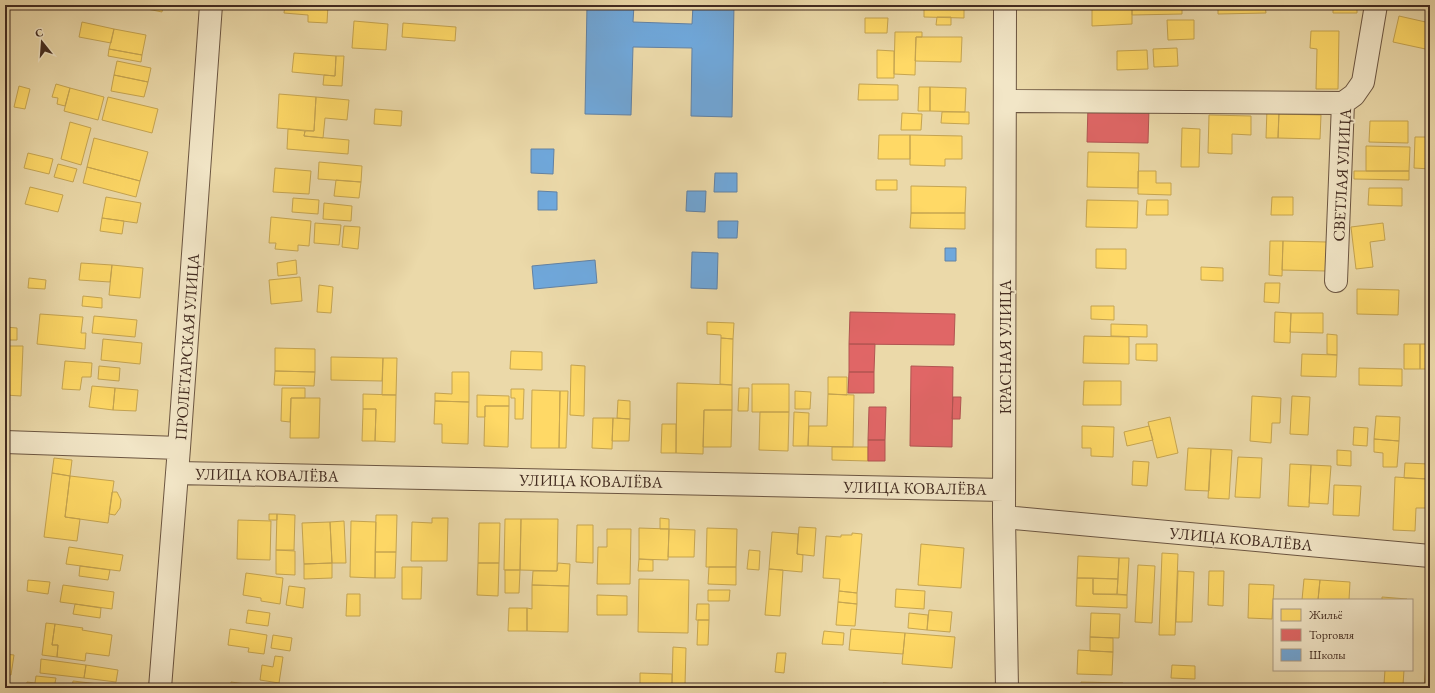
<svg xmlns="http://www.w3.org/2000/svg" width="1435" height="693" font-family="'EB Garamond',serif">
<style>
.homes{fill:#ffd966;stroke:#c6a551}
.shops{fill:#e06666;stroke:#b15451}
.schools{fill:#6fa8dc;stroke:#6282a4}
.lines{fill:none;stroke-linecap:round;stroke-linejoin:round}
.minor-casing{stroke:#6c5642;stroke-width:24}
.minor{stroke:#f2e6c7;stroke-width:22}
.labels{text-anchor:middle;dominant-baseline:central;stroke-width:4;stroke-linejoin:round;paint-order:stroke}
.street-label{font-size:16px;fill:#422b20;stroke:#f2e6c7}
</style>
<rect width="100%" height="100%" fill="#ebd9a9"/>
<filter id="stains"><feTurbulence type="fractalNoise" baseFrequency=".005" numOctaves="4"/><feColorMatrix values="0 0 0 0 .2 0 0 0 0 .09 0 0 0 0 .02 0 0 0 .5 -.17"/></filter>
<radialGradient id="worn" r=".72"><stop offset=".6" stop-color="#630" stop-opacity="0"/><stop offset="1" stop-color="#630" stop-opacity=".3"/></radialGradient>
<path class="homes" d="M128,5H163L162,12Z
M285,5H328L327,23L308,22V15L284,13Z
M924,5H964V18L924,17Z
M1092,5H1132V24L1092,26Z
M1132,5H1182V14L1132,15Z
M1218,5H1265L1266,13L1218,14Z
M1333,5H1357V13H1333Z
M1399,16L1430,23V50L1393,42Z
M937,17H951V25H936Z
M865,18H888L887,33H865Z
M1167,20H1194V39L1168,40Z
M354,21L388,24L386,50L352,48Z
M82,22L114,29L111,43L79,37Z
M403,23L456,27L455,41L402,37Z
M114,29L146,35L142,55L109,49Z
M1311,31H1339L1338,89H1316L1317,49L1310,48Z
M895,32H922V37H916L915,75L894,74Z
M916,37H962L961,62L915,61Z
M1177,48L1178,66L1154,67L1153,49Z
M109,49L142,55L141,62L108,56Z
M877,50L894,51V78H877Z
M1147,50L1148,69L1117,70V51Z
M294,53L336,56L335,76L292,72Z
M336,56H344L342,86L323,85L324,75L335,76Z
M117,61L151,68L148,82L114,75Z
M114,75L148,82L144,97L111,91Z
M56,84L70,88L65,106L57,104L58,98L52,97Z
M859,84L898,85V100H858Z
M19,86L30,89L25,109L14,107Z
M919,87H930V111H918Z
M930,87L966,88L965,112L930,111Z
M70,88L104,97L98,120L64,111Z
M279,94L316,97L314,131L277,128Z
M108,97L158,109L152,133L102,120Z
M316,97L349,100L347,120L325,118L323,138L304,136L305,131H314Z
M1267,108L1279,109L1278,138H1266Z
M375,109L402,111L401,126L374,124Z
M942,112H969V124L941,123Z
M902,113L922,114L921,130H901Z
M1279,114L1321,115L1320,139L1278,138Z
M1209,115L1251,116V135L1232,134V154L1208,153Z
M1370,121H1408V143L1369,142Z
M70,122L91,128L81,165L61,159Z
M1182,128L1200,129L1199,167H1181Z
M288,129L305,131L304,136L349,140L348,154L287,149Z
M879,135H910V159H878Z
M910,135L962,136V159H945V166L910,165Z
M1415,137H1430V169L1414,168Z
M94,138L148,152L140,181L87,167Z
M1366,146L1410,147L1409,171H1366Z
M1088,152L1139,153L1138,188L1087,187Z
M28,153L53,159L49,174L24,168Z
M319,162L362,166L361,182L318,179Z
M58,164L77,169L73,182L54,177Z
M87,167L140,181L136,197L83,183Z
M275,168L311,171L309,194L273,192Z
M1138,171H1156V183H1171V195L1138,194Z
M1354,171H1409V180L1354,179Z
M336,180L361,182L359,198L334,196Z
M876,180H897V190H876Z
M911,186L966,187L965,213H911Z
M30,187L63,195L58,212L25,204Z
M1369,188H1402V206L1368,205Z
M106,197L141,203L137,223L102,218Z
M1272,197H1293V215H1271Z
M293,198L319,200L318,214L292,212Z
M1087,200L1138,201L1137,228L1086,227Z
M1147,200H1168V215H1146Z
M324,203L352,206L351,221L323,219Z
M911,213H965V229L910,228Z
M271,217L311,221L309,246L298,245V251L275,249L276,243H269Z
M102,218L124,221L122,234L100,231Z
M315,223L341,225L339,245L314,243Z
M1383,223L1385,240L1370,242L1373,267L1356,269L1351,227Z
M344,226L360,227L358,249L342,247Z
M1270,241H1283L1282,276L1269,275Z
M1283,241L1327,242L1326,271L1282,270Z
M1096,249H1126V269L1096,268Z
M296,260L297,274L278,276L277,263Z
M81,263L112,265L110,282L79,280Z
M112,265L143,268L140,298L109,295Z
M1201,267L1223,268V281L1201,280Z
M300,277L302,301L271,304L269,280Z
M29,278L46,280L45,289L28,288Z
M1265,283H1280L1279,303L1264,302Z
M319,285L333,287L331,313L317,312Z
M1357,289L1399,290L1398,315L1357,314Z
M83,296L102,298V308L82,306Z
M1091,306H1114V320L1091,319Z
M1427,311H1430V330L1427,329Z
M1275,312L1291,313L1290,343L1274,342Z
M1291,313H1323V333L1290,332Z
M40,314L83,317L81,333H86L85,349L37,344Z
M94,316L137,320L135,337L92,333Z
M707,322L734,323L733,339L721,338V335L707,334Z
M1111,324L1147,325V337L1111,336Z
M5,327L17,328V340H5Z
M1327,334L1337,335V355L1327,354Z
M1084,336L1129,337V364L1083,363Z
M721,338L733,339L732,385L720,384Z
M103,339L142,343L140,364L101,360Z
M1136,344H1157V361L1136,360Z
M1404,344H1420V369H1404Z
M1420,344H1430V369H1420Z
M5,346H23L21,396L5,395Z
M275,348L315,349V372L275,371Z
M511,351L542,352V370L510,369Z
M1302,354L1337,355L1336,377L1301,376Z
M331,357L383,358L382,381L331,380Z
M383,358H397L396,395H382Z
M65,361L92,363L91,377H82L80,390L62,389Z
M571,365L585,366L584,416L570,415Z
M99,366L120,368L119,381L98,379Z
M1359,368L1402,369V386L1359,385Z
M275,371L315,372L314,386L274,385Z
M452,372H469V402L435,401V393L452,394Z
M828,377H847V395L828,394Z
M1084,381H1121V405H1083Z
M677,383L732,385V410H704L703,454L676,453Z
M752,384H789V412H752Z
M92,386L115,388L113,410L89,407Z
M115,388L138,390L136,411L113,410Z
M282,388H305V398H291L290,422L281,421Z
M739,388H749L748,411H738Z
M511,389H524L523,419H515V398H511Z
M532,390L560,391L559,448H531Z
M560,391H568L566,448H559Z
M795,391L811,392L810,409H795Z
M363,394L396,395L395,442L375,441L376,409H363Z
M828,394L854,395L853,447L808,446L809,426H827Z
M477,395L509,396V406H485V417H477Z
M1252,396L1281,398L1280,423H1272L1271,443L1250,441Z
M1292,396L1310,397L1308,435L1290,434Z
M291,398H320L319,438H290Z
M618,400L630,401V419L617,418Z
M435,401L469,402L468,444L442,443V424H434Z
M485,406H509L508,447L484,446Z
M363,409H376L375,441H362Z
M704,410H732L731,447H703Z
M760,412H789L788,451L759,450Z
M794,412L809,413L808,446H793Z
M1376,416L1400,417L1399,441L1374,439Z
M1170,417L1178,453L1157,458L1148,422Z
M593,418H613L612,449L592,448Z
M613,418L630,419L629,441H612Z
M662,424H676V453H661Z
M1082,426L1114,427L1113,457L1091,456V448H1082Z
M1149,426L1153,440L1127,446L1124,432Z
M1354,427L1368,428L1367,446L1353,445Z
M1374,439L1399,441L1397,467H1383V453L1374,452Z
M832,447H868V461L832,460Z
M1188,448L1211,449L1209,491L1185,490Z
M1211,449L1232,450L1229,499L1208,498Z
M1337,450L1351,451V466L1337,465Z
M1238,457L1262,458L1260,498L1235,497Z
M54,458L72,460L70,476L52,473Z
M1133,461L1149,462L1147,486L1132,485Z
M1405,463L1429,464L1428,479L1404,478Z
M1290,464L1311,465L1309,507L1288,506Z
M1311,465L1331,466L1328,504L1309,503Z
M52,473L70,476L65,517L80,519L77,541L44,537Z
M70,476L114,481L108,523L65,517Z
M1395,477L1428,479L1427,508H1416L1415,531L1393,530Z
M1334,485L1361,486L1359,516L1333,515Z
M112,492H117L121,500L120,508L115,515L109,514Z
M269,514H277V520H269Z
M277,514L295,515L294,550H276Z
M376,515H397L396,552H375Z
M432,518H448L447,561H411L412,522L432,523Z
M660,518L669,519V529H660Z
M505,519H521L520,570H504Z
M521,519H558L557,571L520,570Z
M238,520L271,521L270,560L237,559Z
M344,521L346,563H332L330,522Z
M351,521L376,522L375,578L350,577Z
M330,522L332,563L304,564L302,523Z
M479,523H500L499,563H478Z
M577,525H593V563L576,562Z
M799,527L816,528L814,556L797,554Z
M639,528L669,529L668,560L639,559Z
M707,528L737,529L736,567H706Z
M607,529H631L630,584H597L598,547H607Z
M669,529L695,530L694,557H668Z
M772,532L798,534L797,554L803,555L802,572L769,569Z
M852,533L862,534L857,593L839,591L840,579L823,578L826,536L841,537V535H852Z
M921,544L964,548L961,588L918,585Z
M69,547L123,555L120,571L66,564Z
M276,550L295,551V575L276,574Z
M749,550L760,551L759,570L747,569Z
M375,552H396L395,578H375Z
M1162,553L1178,554L1175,635H1159Z
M1078,556L1119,558L1118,579L1077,578Z
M1119,558H1129L1127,595L1117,594Z
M639,559L653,560V571H638Z
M332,563V578L304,579V564Z
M478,563H499L498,596L477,595Z
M558,563L570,564L569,586L532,585L533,571H557Z
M1138,565L1155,566L1152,623L1135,622Z
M80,566L110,570L108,580L79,576Z
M402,567H422L421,599H402Z
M709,567H736V585L708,584Z
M769,569L783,570L780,616L765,615Z
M505,570H520L519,593H505Z
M1178,571L1194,572L1192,622H1176Z
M1209,571H1224L1223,606L1208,605Z
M246,573L283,578L280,604L261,601V598L243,595Z
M1077,578H1093V594L1127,595V608L1076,606Z
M1093,578L1118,579L1117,594H1093Z
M639,579L689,580L688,633L638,632Z
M1304,579L1320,580L1318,600H1302Z
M28,580L50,582L48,594L27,591Z
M1320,580L1350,582L1349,600H1318Z
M1249,584L1274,585L1272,619L1248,618Z
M63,585L114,592L112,609L60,602Z
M532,585L569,586L568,632L527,631V608L532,609Z
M289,586L305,588L303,608L286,605Z
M896,589L925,591L924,609L895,607Z
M708,590H730L729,601H708Z
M839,591L857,593V604L838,602Z
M347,594H360V616H346Z
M597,595L627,596V615H597Z
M1382,597L1407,599V600H1382Z
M838,602L857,604L855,626L836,625Z
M75,604L101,608L100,618L73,614Z
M697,604H709V620H696Z
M509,608H527V631H508Z
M248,610L270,613L268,626L246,623Z
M929,610L952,612L950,632L927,630Z
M909,613L928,615L927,630L908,628Z
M1091,613L1120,614L1119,638L1090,637Z
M698,620H709L708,645H697Z
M46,623L55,624L52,645H58L57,657L42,655Z
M55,624L83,628L82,630L112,635L109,656L86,653L85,661L57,657L58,645H52Z
M230,629L267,635L264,654L248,652L249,648L228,645Z
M851,629L905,633L903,654L849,650Z
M824,631L844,633L843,645L822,644Z
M905,633L955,637L952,668L902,664Z
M273,635L292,638L290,651L271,648Z
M1090,637L1113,638V652L1090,651Z
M673,647L686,648L685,685H672Z
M1078,650L1113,652L1112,675L1077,674Z
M777,653H786L784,673L775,672Z
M5,654L14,655L11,675L5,674Z
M275,656L283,657L279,683L260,680L262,665L273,667Z
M41,659L86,665L84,678L40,673Z
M1426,663H1430V688H1424Z
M86,665L118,670L116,682L84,678Z
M1172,665L1195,666V679L1171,678Z
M1385,670H1404L1403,685L1384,684Z
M640,673L672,674V685H640Z
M36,676L56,678L54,688H26L27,682L35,683Z
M73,681L115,686V688H72Z
M231,682L275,688H230Z
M1081,682L1123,683V688H1081Z
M883,683L944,688H882Z"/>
<path class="shops" d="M1088,106L1149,108L1148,143L1087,142Z
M850,312L955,314L954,345L849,344Z
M849,344H875L874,372H849Z
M911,366L953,367L952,447L910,446Z
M849,372H874V393H848Z
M953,397H961L960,419H952Z
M869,407H886L885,440H868Z
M868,440H885V461H868Z"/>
<path class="schools" d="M587,5H634L633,22L692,24L693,5H734L732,117L691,116L692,48L633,47L631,115L585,114Z
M531,149H554L553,174L531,173Z
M715,173H737V192H714Z
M538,191L557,192V210H538Z
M687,191H706L705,212L686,211Z
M718,221H738L737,238H718Z
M945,248H956V261H945Z
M692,252L718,253L717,289L691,288Z
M595,260L597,283L534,289L532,266Z"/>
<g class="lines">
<g class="minor-casing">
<path id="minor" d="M1005,5L1004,517L1007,688
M1005,101L1343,103
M1336,281L1343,103L1354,95L1363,82L1376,5
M5,442L179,448
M177,473L1004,490
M1004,517L1430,556
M160,688L179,448L211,5"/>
</g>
<use href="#minor" class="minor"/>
</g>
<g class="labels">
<g class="street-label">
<text transform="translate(1342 175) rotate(-87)">СВЕТЛАЯ УЛИЦА</text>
<text transform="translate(187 347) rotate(-86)">ПРОЛЕТАРСКАЯ УЛИЦА</text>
<text transform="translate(1005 347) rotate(-90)">КРАСНАЯ УЛИЦА</text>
<text transform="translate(267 475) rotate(1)">УЛИЦА КОВАЛЁВА</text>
<text transform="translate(591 481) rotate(1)">УЛИЦА КОВАЛЁВА</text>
<text transform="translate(915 488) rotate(1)">УЛИЦА КОВАЛЁВА</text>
<text transform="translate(1241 539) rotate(5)">УЛИЦА КОВАЛЁВА</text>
</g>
</g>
<rect width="1435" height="693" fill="none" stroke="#ebd9a9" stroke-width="20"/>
<rect x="6" y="6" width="1423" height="681" fill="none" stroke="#422b20" stroke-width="2"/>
<rect x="10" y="10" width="1415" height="673" fill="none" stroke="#422b20"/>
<rect x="1273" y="599" width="140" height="72" fill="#f2e6c7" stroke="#ac9b84"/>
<rect x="1281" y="609" width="20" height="12" fill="#ffd966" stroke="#ac9b84"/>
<text x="1309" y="619" font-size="12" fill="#422b20">Жильё</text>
<rect x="1281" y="629" width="20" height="12" fill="#e06666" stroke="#ac9b84"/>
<text x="1309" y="639" font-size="12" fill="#422b20">Торговля</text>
<rect x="1281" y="649" width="20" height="12" fill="#6fa8dc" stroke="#ac9b84"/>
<text x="1309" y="659" font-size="12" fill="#422b20">Школы</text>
<g transform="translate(42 42) rotate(343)" stroke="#f2e6c7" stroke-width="3" paint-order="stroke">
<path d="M0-3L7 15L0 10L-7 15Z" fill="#422b20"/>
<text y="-6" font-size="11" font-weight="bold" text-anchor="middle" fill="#422b20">С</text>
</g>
<rect width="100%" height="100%" filter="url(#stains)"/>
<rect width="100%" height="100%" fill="url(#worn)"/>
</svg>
